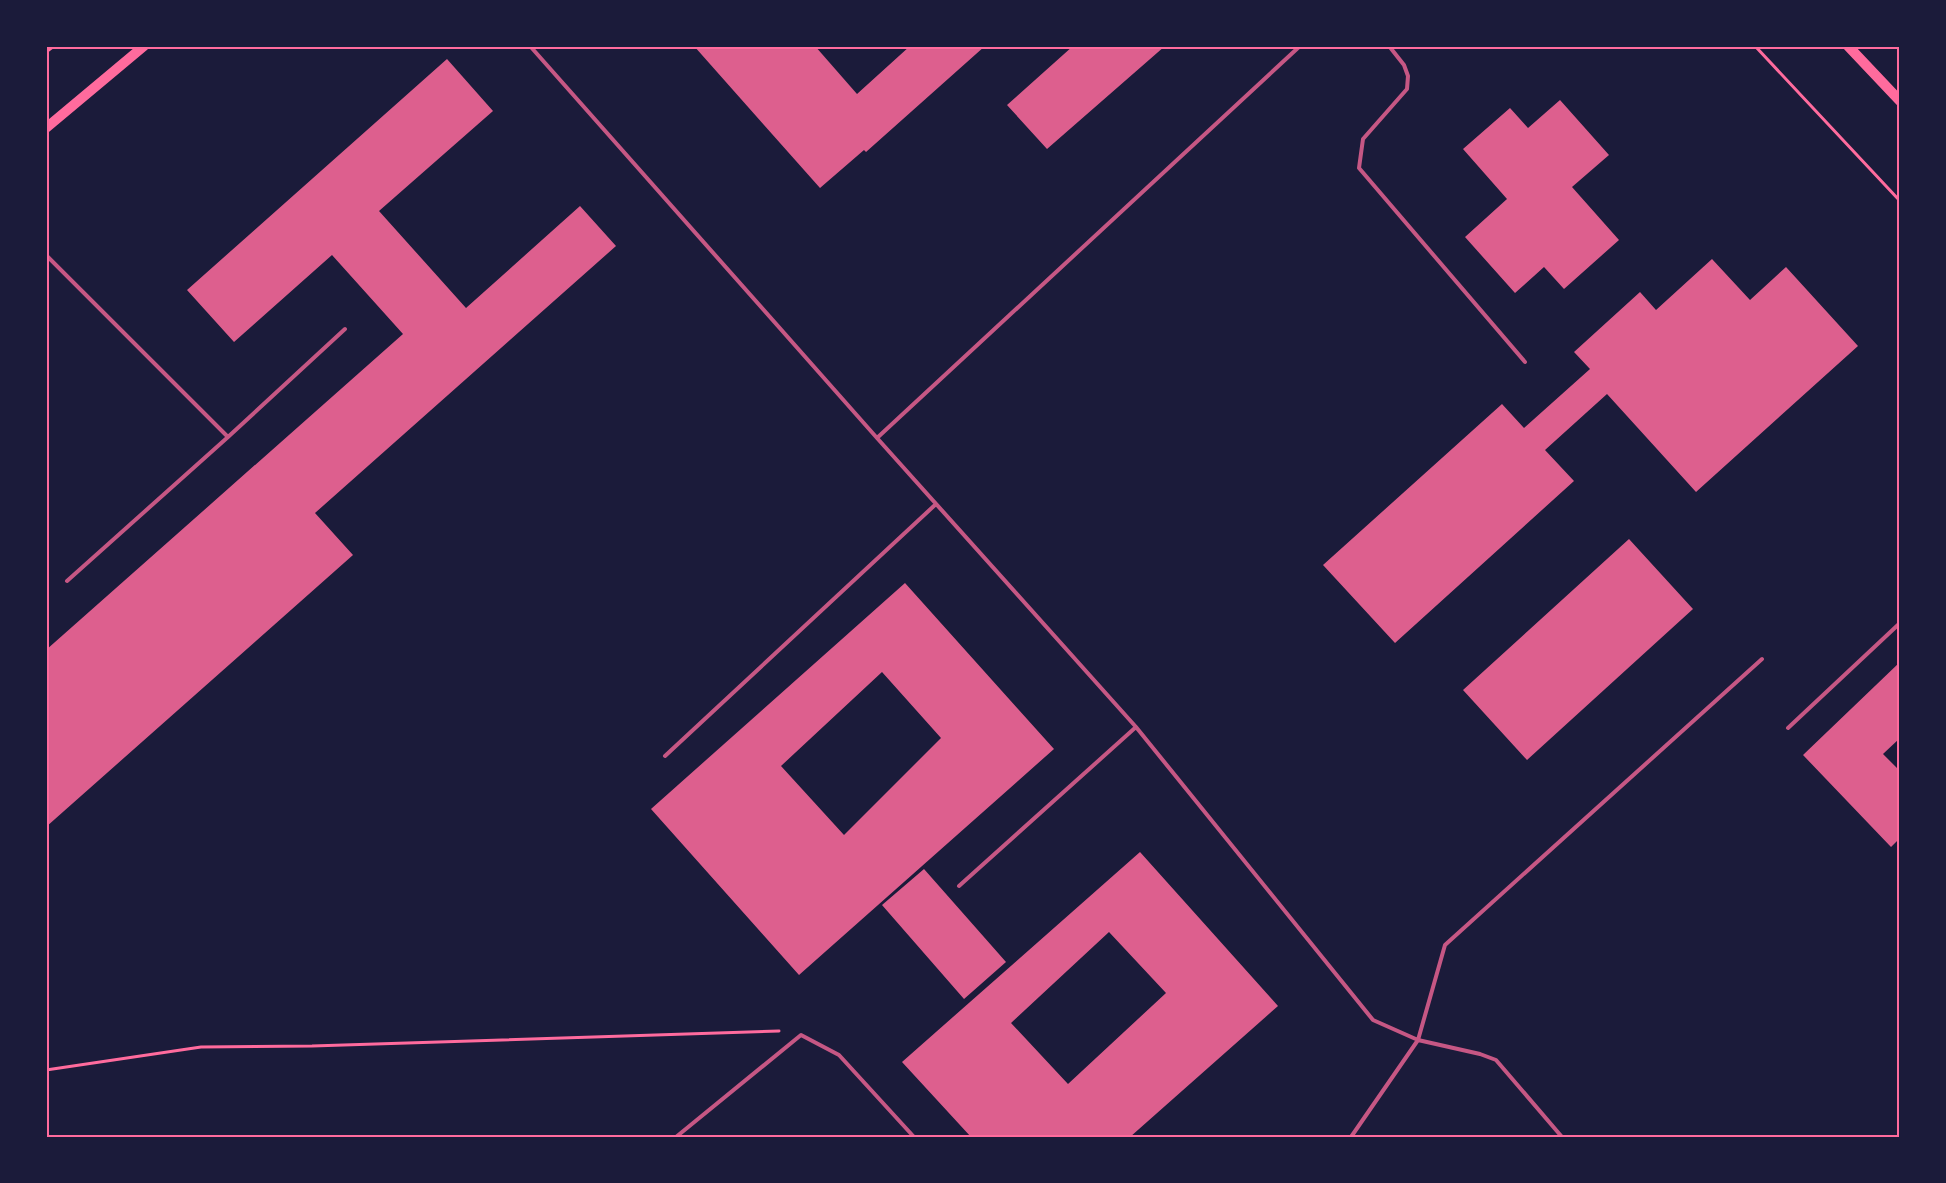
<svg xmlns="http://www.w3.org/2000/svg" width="1946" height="1183" font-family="'Open Sans',sans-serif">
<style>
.building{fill:#dd5f8e;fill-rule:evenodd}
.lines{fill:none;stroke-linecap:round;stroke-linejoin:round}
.path{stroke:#ff6b9d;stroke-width:3}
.service{stroke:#c65784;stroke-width:4}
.secondary{stroke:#ff6b9d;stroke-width:10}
.neatline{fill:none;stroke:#ff6b9d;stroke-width:2}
</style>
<rect width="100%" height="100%" fill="#1b1b3a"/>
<path class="building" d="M694,46H815L857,94L910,46H985L866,152L864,150L820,188Z
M1073,46H1165L1047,149L1007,105Z
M447,59L493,111L379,211L466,308L580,206L616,246L315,513L353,555L46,827V650L403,334L332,255L234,342L187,290Z
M1560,100L1609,155L1572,187L1619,240L1564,289L1544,267L1515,293L1465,237L1507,199L1463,149L1510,108L1528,128Z
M1712,259L1750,300L1786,267L1858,346L1696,492L1607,394L1545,450L1574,481L1395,643L1323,565L1502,404L1524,428L1590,369L1574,352L1640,292L1656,310Z
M1629,539L1693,609L1527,760L1463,690Z
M905,583L1054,749L799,975L651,809ZM882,672L941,738L844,835L781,766Z
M1900,662V738L1883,754L1900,771V838L1891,847L1803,755Z
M1140,852L1278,1006L1130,1137H971L902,1062ZM1109,932L1166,993L1068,1084L1011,1023Z
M924,869L1006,962L964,999L882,905Z"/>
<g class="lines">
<path class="path" d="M1755,46L1900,201
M46,52L54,46
M46,1070L201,1047L312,1046L779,1031"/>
<path class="service" d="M530,46L877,438L1136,727L1373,1020L1418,1040L1480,1054L1496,1060L1562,1137
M1389,46L1404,65L1408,76L1407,89L1363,139L1359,168L1525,362
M46,255L228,437L345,329
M877,438L1300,46
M67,581L228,437
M1788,728L1900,623
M665,756L936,504
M959,886L1136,727
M676,1137L801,1035L839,1055L914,1137
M1351,1137L1418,1040L1445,945L1762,659"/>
<path class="secondary" d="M1848,46L1900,101
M46,128L144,46"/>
</g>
<rect width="1946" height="1183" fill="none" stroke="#1b1b3a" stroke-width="95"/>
<rect x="48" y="48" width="1850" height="1088" class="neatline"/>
</svg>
